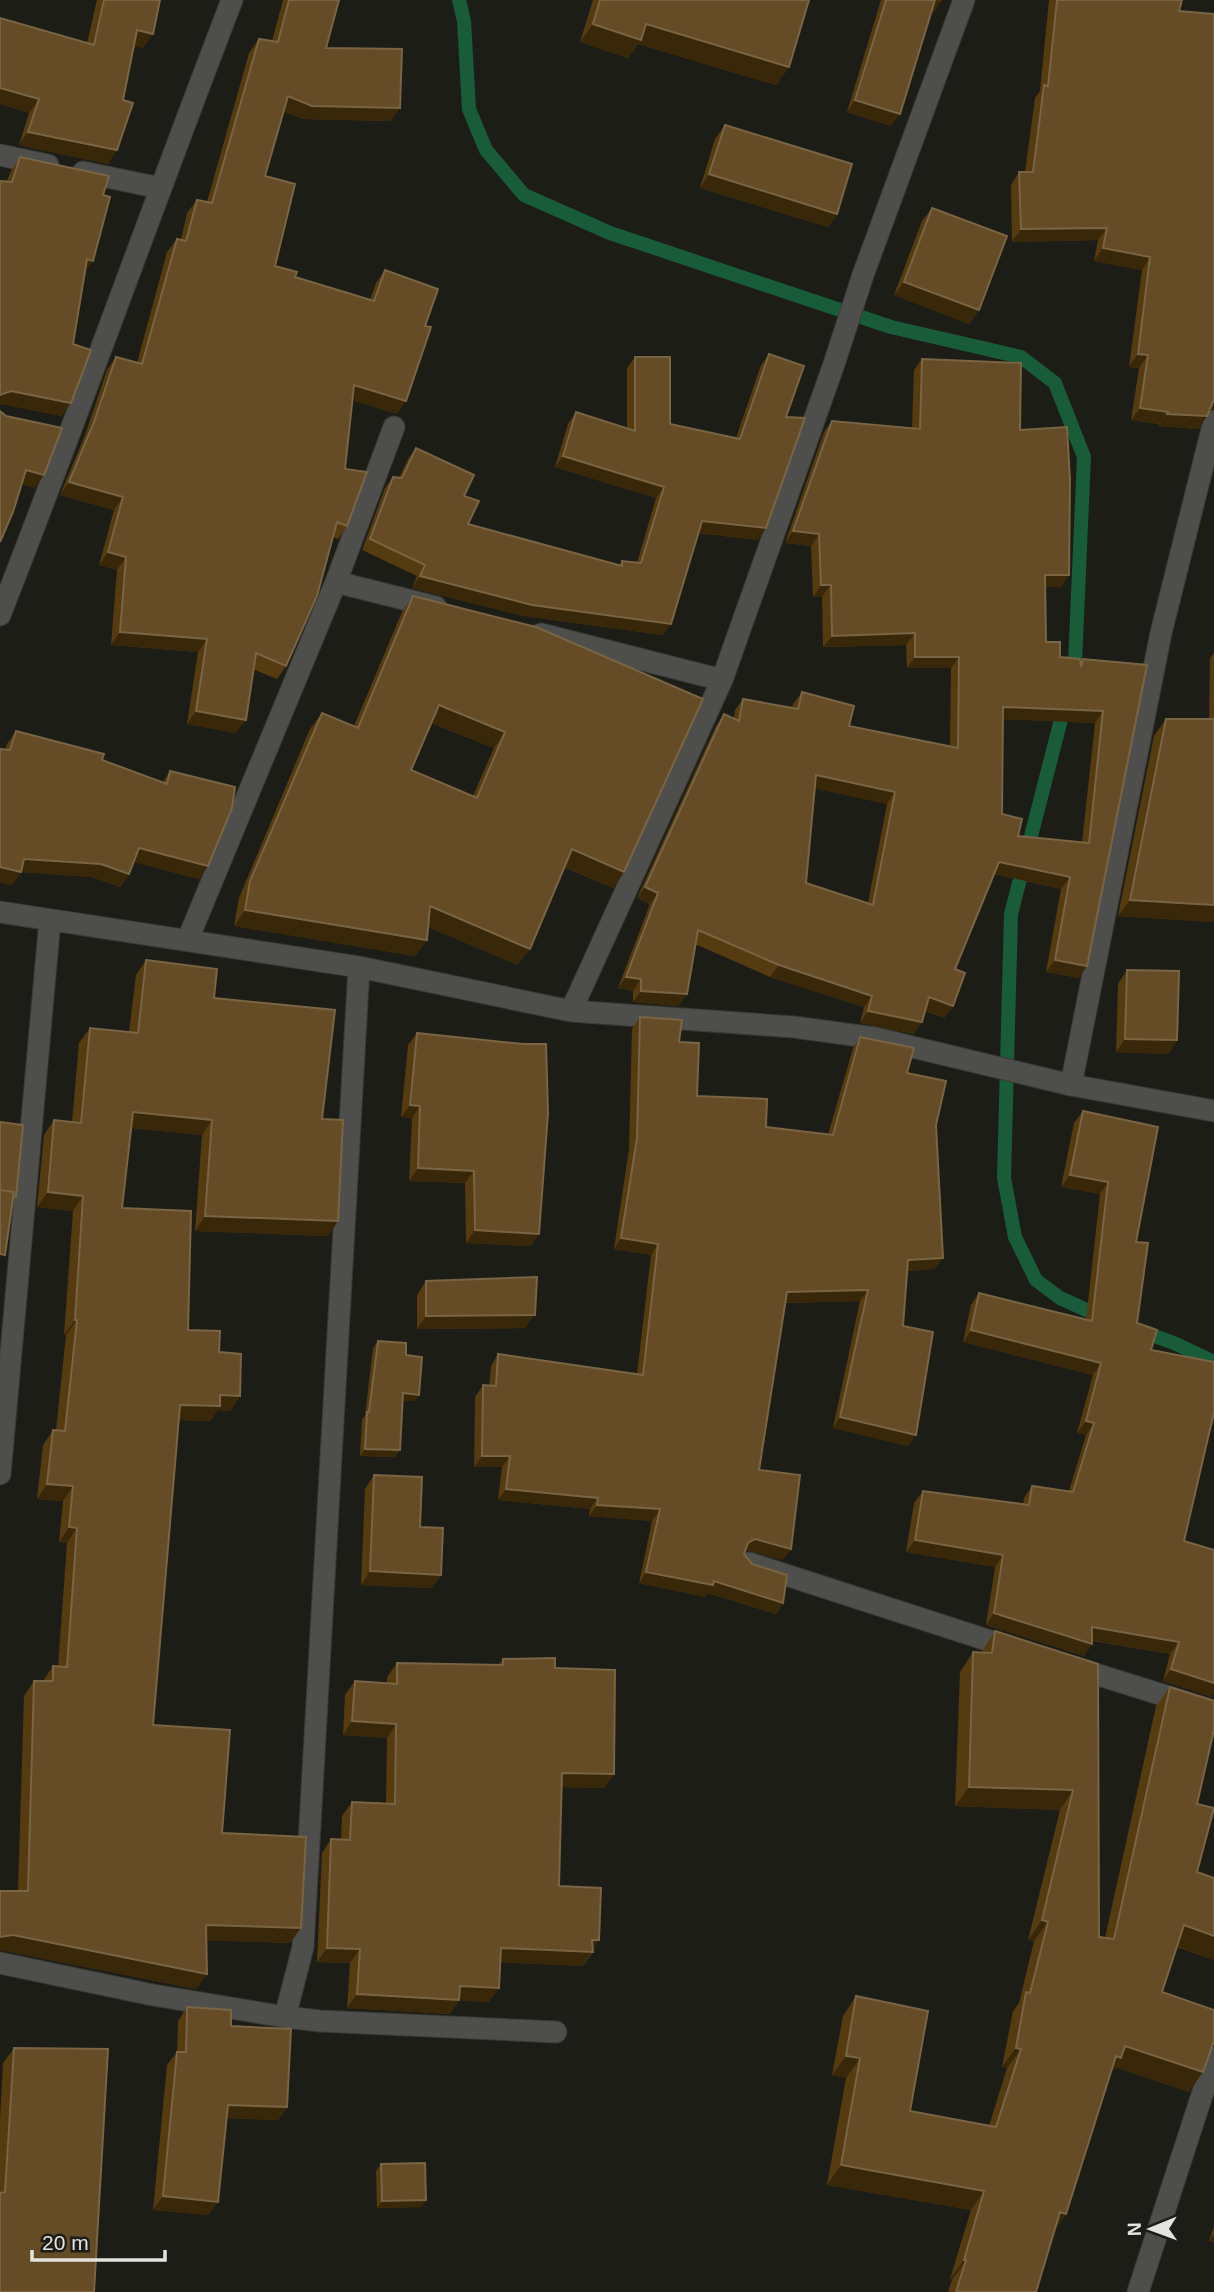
<svg xmlns="http://www.w3.org/2000/svg" width="1214" height="2292" font-family="Arial,sans-serif">
<style>
.lines{fill:none;stroke-linecap:round;stroke-linejoin:round}
.stream{stroke:#195c3a;stroke-width:14}
.minor-casing{stroke:#393934;stroke-width:23}
.minor{stroke:#4e4f4c;stroke-width:21}
.wall{fill:#563a10;fill-rule:evenodd}
.shaded-wall{fill:#39270a}
.building{fill:#654c26;stroke:#796443;stroke-width:2;fill-rule:evenodd}
</style>
<rect width="100%" height="100%" fill="#1d1d18"/>
<g class="lines">
<path class="stream" d="M459,0L464,21L469,109L486,150L524,195L610,233L891,327L1021,357L1055,383L1084,457L1075,663L1072,677
M1065,704L1011,914L1004,1178L1015,1237L1036,1280L1060,1298L1102,1317
M1138,1330L1174,1343L1214,1362"/>
<g class="minor-casing">
<path id="minor" d="M0,155L48,165
M83,172L160,188
M336,582L436,607
M0,615C80,411 153,205 232,0
M541,634L722,680
M0,912L359,967L571,1011L794,1027L875,1038L1071,1085L1214,1111
M188,939L336,582L394,427
M571,1011L722,680L833,367L863,275L964,0
M1071,1085L1161,633L1214,421
M0,1474L50,920
M749,1563L1015,1649
M1073,1667L1214,1711
M0,1963L153,1995L285,2017L303,1947L359,967
M285,2017L320,2021L556,2032
M1138,2292L1214,2058"/>
</g>
<use href="#minor" class="minor"/>
</g>
<path class="wall" d="M97,0H160L143,48L134,46L108,164L19,145L29,113L0,104V18L87,43Z
M283,0H339L326,48L391,121L303,119L283,111L265,176L275,266L295,277L370,300L376,283L385,270L425,326L397,414L352,400L345,469L347,526L338,539L333,537L286,666L277,679L253,669L236,733L187,724L198,652L111,645L117,570L99,565L114,510L60,495L85,435L107,370L116,357L137,363L167,252L177,239L181,240L187,213L197,200L207,202L249,53L259,39L272,41Z
M593,0H809L789,67L776,85L638,44L628,58L580,42Z
M881,0H942L933,13H931L891,126L847,112Z
M1049,0H1182L1179,11L1214,14V409L1210,410L1199,429L1158,426L1159,424L1131,420L1139,368L1129,367L1142,270L1094,261L1098,240L1012,242L1011,185L1019,172H1025L1035,98L1040,91Z
M725,125L837,214L828,227L700,188L715,139Z
M20,157L103,195L85,273L62,416L2,404L7,181L11,171Z
M932,208L979,310L969,324L894,295L922,221Z
M769,354L786,417L758,540L698,533L663,635L524,616L412,588L417,576L362,550L385,488L393,477L399,478L408,459L416,448L464,496L468,524L619,565L622,561L637,563L656,498L555,467L568,424L576,412L627,428V368L635,357L670,424L736,438L761,365Z
M922,359L1020,430L1069,575L1061,587H1045L1046,642L1060,657L1081,663L1083,659L1147,665L1079,978L1046,972L1061,889L994,874L955,969L953,1006L944,1018L925,1011L914,1034L860,1023L864,1007L770,977L695,944L679,1006L633,1002V991L618,988L650,904L637,898L716,726L724,714L734,718L735,710L743,699L792,708L793,704L802,692L849,726L950,746L951,668H907L906,645L823,647L822,596L813,597L811,546L785,543L824,432L832,421L912,428L914,370ZM1003,719L1095,723L1082,843L1018,836L1002,814ZM815,788L887,804L868,903L806,883Z
M413,596L624,872L613,888L564,867L518,965L428,927L427,940L415,956L234,926L239,898L310,729L322,713L354,726L402,612ZM431,723L494,748L473,796L411,770Z
M1214,653V922L1118,916L1154,736L1166,719H1209L1210,658Z
M16,731L162,783L170,771L208,866L199,879L134,862L129,874L120,887L92,877L21,872L12,885L5,750L7,744Z
M146,960L214,998L322,1119L328,1236L195,1231L202,1135L131,1128L122,1208L188,1330L219,1352L240,1396L230,1411L218,1410L210,1421L179,1420L153,1725L290,1943L206,1940L207,1974L196,1989L0,1950V1891H18L24,1696L34,1681H43L53,1666L58,1667L67,1543L59,1542L63,1501L37,1499L43,1445L53,1430H56L66,1335H64L73,1211L37,1207L44,1135L54,1120L72,1122L79,1043L90,1028L129,1032L136,975Z
M1127,970L1177,1040L1168,1054L1116,1052L1118,984Z
M640,1017L679,1042L697,1096L766,1127L828,1135L853,1048L860,1037L907,1073L936,1125L935,1269L907,1271L903,1326L908,1446L833,1428L860,1301L785,1303L759,1470L783,1560L747,1550L745,1551L744,1554L783,1603L776,1614L707,1593L705,1597L639,1583L652,1521L589,1516L590,1509L498,1500L502,1467H474L475,1397L483,1385L489,1386L491,1366L498,1354L637,1374L651,1255L614,1249L629,1149L632,1029Z
M417,1033L531,1246L466,1243L465,1183L409,1181L412,1118L401,1117L408,1045Z
M1083,1111L1136,1242L1137,1323L1151,1350L1210,1424L1184,1541L1212,1697L1163,1681L1170,1654L1092,1641V1644L1084,1656L986,1625L995,1567L906,1552L914,1503L923,1491L1023,1504L1024,1498L1032,1486L1069,1491L1086,1435L1077,1433L1093,1375L963,1342L971,1305L979,1293L1086,1320L1100,1194L1061,1187L1074,1123Z
M426,1281L525,1328L417,1329V1295Z
M378,1341L406,1355L419,1395L414,1401L403,1400L395,1457L360,1456L362,1419L365,1416L373,1348Z
M374,1475L420,1527L441,1575L432,1588L361,1585L365,1489Z
M995,1631L1098,1664L1099,1937L1105,1938L1156,1706L1170,1687L1197,1804V1872L1214,1878V1960L1177,1947L1162,1992L1213,2045L1189,2092L1115,2067L1111,2072L1066,2214L1055,2230L1036,2292H948L952,2280L950,2279L971,2210L827,2185L846,2078L832,2075L843,2016L856,1996L910,2111L989,2126L1007,2068L1002,2067L1013,2011L1019,2003L1034,1941L1028,1940L1060,1810L955,1806L960,1672L973,1652L981,1653Z
M503,1659L555,1668L614,1774L604,1788L562,1787L559,1886L593,1949V1952L583,1966L500,1962L489,2002L459,2000L450,2014L347,2008L350,1963L317,1962L322,1853L331,1839H341L342,1816L352,1802L386,1803L387,1738L343,1735L345,1695L355,1681L387,1683V1677L397,1663L498,1665Z
M187,2007L231,2026L287,2107L278,2120L226,2118L218,2202L208,2215L153,2210L167,2065L177,2052L178,2021Z
M14,2048L0,2292V2120L3,2063Z
M381,2164L426,2200L421,2207L377,2208L376,2171Z
M1214,2226V2242L1209,2241Z"/>
<path class="shaded-wall" d="M934,0L942,1L933,13L926,11Z
M593,24H646L789,67L776,85L638,44L628,58L580,42Z
M137,30L153,34L143,48L127,44Z
M0,88L39,99L29,113L0,104Z
M288,96L400,108L391,121L303,119L278,110Z
M855,100L900,114L891,126L847,112Z
M28,132L117,150L108,164L19,145Z
M709,174L837,214L828,227L700,188Z
M1107,228L1098,240L1012,242L1021,229Z
M1103,248L1150,257L1142,270L1094,261Z
M87,259L93,261L84,274Z
M904,282L979,310L969,324L894,295Z
M1138,354L1148,355L1139,368L1129,367Z
M354,385L406,401L397,414L344,398Z
M11,391L71,403L62,416L2,404L0,405V395Z
M1214,399V409L1205,411Z
M1140,408L1168,412L1159,424L1131,420Z
M1167,414L1207,416L1199,429L1158,426Z
M563,456L664,487L656,498L555,467Z
M26,470L44,475L35,488L17,483Z
M69,482L123,497L114,510L60,495Z
M702,521L766,528L758,540L694,532Z
M793,531L819,534L811,546L785,543Z
M108,552L126,557L117,570L99,565Z
M1045,575H1069L1061,587H1037Z
M420,576L671,624L663,635L524,616L412,588Z
M821,585H831L822,596L813,597Z
M120,632L207,639L198,652L111,645Z
M915,633L906,645L823,647L832,636Z
M915,657H959L951,668H907Z
M439,705L505,732L494,748L427,721Z
M1003,707L1103,711L1095,723L995,719Z
M196,711L246,720L236,733L187,724Z
M816,775L895,792L887,804L808,787Z
M139,848L208,866L199,879L130,861Z
M572,849L624,872L613,888L561,865Z
M24,859L101,864L129,874L120,887L92,877L21,872L12,885L0,883V867Z
M999,862L1070,877L1061,889L991,873Z
M645,887L658,893L650,904L637,898Z
M1130,900L1214,905V922L1118,916Z
M430,906L530,949L518,965L419,923Z
M245,910L427,940L415,956L234,926Z
M1055,960L1087,966L1079,978L1046,972Z
M779,965L872,996L864,1007L770,977Z
M626,977L641,979L633,991L618,988Z
M641,991L687,994L679,1006L633,1002Z
M929,997L953,1006L944,1018L921,1009Z
M868,1011L922,1022L914,1034L860,1023Z
M1125,1039L1177,1040L1168,1054L1116,1052Z
M410,1105L420,1106L412,1118L401,1117Z
M133,1112L212,1120L202,1135L122,1127Z
M418,1168L474,1171L465,1183L409,1181Z
M1070,1175L1108,1182L1100,1194L1061,1187Z
M48,1192L83,1196L73,1211L37,1207Z
M205,1216L338,1221L328,1236L195,1231Z
M475,1230L539,1234L531,1246L466,1243Z
M621,1238L658,1244L651,1255L614,1249Z
M943,1258L935,1269L900,1271L908,1260Z
M868,1290L860,1301L779,1303L787,1292Z
M535,1315L525,1328L417,1329L426,1316Z
M75,1320H77L66,1335H64Z
M971,1330L1101,1363L1093,1375L963,1342Z
M403,1393L419,1395L414,1401L398,1400Z
M220,1395L240,1396L230,1411L218,1410L210,1421L169,1420L180,1405Z
M1214,1412V1425L1205,1423Z
M840,1417L916,1435L908,1446L833,1428Z
M1086,1421L1094,1423L1086,1435L1077,1433Z
M365,1449L400,1450L395,1457L360,1456Z
M482,1456H510L502,1467H474Z
M47,1484L73,1486L63,1501L37,1499Z
M506,1489L598,1498L590,1509L498,1500Z
M597,1505L660,1509L652,1521L589,1516Z
M69,1527L77,1528L67,1543L59,1542Z
M755,1539L791,1549L783,1560L747,1550L740,1554L748,1543Z
M915,1540L1003,1555L995,1567L906,1552Z
M370,1571L441,1575L432,1588L361,1585Z
M646,1572L714,1581L783,1603L776,1614L707,1593L705,1597L639,1583Z
M994,1613L1092,1644L1084,1656L986,1625Z
M1092,1627L1179,1642L1170,1654L1084,1639Z
M1171,1669L1214,1683V1694L1212,1697L1163,1681Z
M352,1721L396,1724L387,1738L343,1735Z
M562,1773L614,1774L604,1788L552,1787Z
M969,1787L1073,1790L1060,1810L955,1806Z
M1042,1920L1048,1922L1034,1941L1028,1940Z
M206,1925L301,1928L290,1943L195,1940Z
M1184,1925L1214,1936V1960L1171,1944Z
M13,1935L207,1974L196,1989L0,1950V1937Z
M592,1940H599L583,1966L491,1962L501,1948Z
M327,1948L360,1949L350,1963L317,1962Z
M460,1986L499,1988L489,2002L459,2000L450,2014L347,2008L357,1994Z
M1125,2046L1203,2072L1189,2092L1115,2067L1108,2077L1116,2056Z
M1016,2048L1021,2049L1007,2068L1002,2067Z
M846,2056L860,2058L846,2078L832,2075Z
M228,2105L287,2107L278,2120L218,2118Z
M841,2165L984,2191L971,2210L827,2185Z
M163,2196L218,2202L208,2215L153,2210Z
M426,2200L421,2207L377,2208L382,2201Z
M1060,2212L1066,2214L1053,2233Z
M1214,2234V2242L1209,2241Z
M964,2260H966L952,2280L950,2279Z"/>
<path class="building" d="M104,0H160L153,34L137,30L123,100L133,103L117,150L28,132L39,99L0,88V18L94,45Z
M289,0H339L326,48L402,49L400,108L312,106L288,96L265,176L295,184L275,266L297,272L295,277L374,301L385,270L438,289L425,326L431,327L406,401L354,385L345,469L367,472L347,526L337,522L317,596L286,666L256,653L246,720L196,711L207,639L120,632L126,557L108,552L123,497L69,482L94,422L116,357L142,364L177,239L186,241L197,200L212,203L259,39L278,42Z
M600,0H809L789,67L646,24L641,40L593,24Z
M886,0H935L900,114L855,100Z
M1057,0H1182L1179,11L1214,14V399L1207,416L1167,414L1168,412L1140,408L1148,355L1138,354L1150,257L1103,248L1107,228L1021,229L1019,172H1033L1044,85L1048,86Z
M725,125L852,164L837,214L709,174Z
M20,157L109,176L103,195L110,197L93,261L87,259L73,344L91,350L71,403L11,391L0,395V181L12,182Z
M932,208L1007,236L979,310L904,282Z
M769,354L804,366L786,417L805,418L766,528L702,521L671,624L532,605L420,576L425,565L370,539L393,477L402,478L416,448L474,475L464,496L479,501L468,524L622,566V561L641,563L664,487L563,456L576,412L635,431V357H670V424L740,439Z
M922,359L1021,363L1020,430L1067,427L1070,480L1069,575H1045L1046,642H1060V657L1080,659L1081,667L1083,659L1147,665L1087,966L1055,960L1070,877L999,862L955,969L965,973L953,1006L929,997L922,1022L868,1011L872,996L779,965L698,930L687,994L641,991V979L626,977L658,893L645,887L724,714L739,721L743,699L798,709L802,692L854,706L849,726L958,748L959,657H915V633L832,636L831,585H821L819,534L793,531L832,421L920,429ZM1003,707L1103,711L1089,843L1018,836L1022,819L1002,814ZM816,775L895,792L873,905L806,883Z
M0,411L6,416L62,428L44,475L26,470L13,512L0,542Z
M413,596L536,627L703,699L624,872L572,849L530,949L430,906L427,940L245,910L250,881L322,713L358,728ZM439,705L505,732L477,798L411,770Z
M1166,719H1214V905L1130,900Z
M16,731L104,754L102,760L167,784L170,771L235,787L232,808L208,866L139,848L129,874L101,864L24,859L21,872L0,867V749L10,750Z
M146,960L217,969L214,998L335,1010L322,1119L343,1120L338,1221L205,1216L212,1120L133,1112L122,1208L191,1211L188,1330L220,1331L219,1352L241,1354L240,1396L220,1395V1406L180,1405L153,1725L230,1730L222,1833L306,1837L301,1928L206,1925L207,1974L13,1935L0,1937V1891H28L34,1681H53V1666L67,1667L77,1528L69,1527L73,1486L47,1484L53,1430L65,1431L77,1320H75L83,1196L48,1192L54,1120L81,1123L90,1028L138,1033Z
M1127,970L1179,971L1177,1040L1125,1039Z
M640,1017L682,1020L679,1042L699,1043L697,1096L767,1099L766,1127L833,1135L860,1037L914,1048L907,1073L946,1081L936,1125L943,1258L908,1260L903,1326L933,1332L916,1435L840,1417L868,1290L787,1292L759,1470L800,1475L791,1549L755,1539L748,1543L744,1554L752,1564L787,1575L783,1603L714,1581L713,1585L646,1572L660,1509L597,1505L598,1498L506,1489L510,1456H482L483,1385L496,1386L498,1354L643,1375L658,1244L621,1238L637,1138Z
M417,1033L523,1044H546L548,1113L539,1234L475,1230L474,1171L418,1168L420,1106L410,1105Z
M1083,1111L1158,1127L1136,1242L1148,1243L1137,1323L1157,1330L1151,1350L1214,1362V1412L1184,1541L1214,1550V1683L1171,1669L1179,1642L1092,1627V1644L994,1613L1003,1555L915,1540L923,1491L1029,1505L1032,1486L1073,1492L1094,1423L1086,1421L1101,1363L971,1330L979,1293L1092,1321L1108,1182L1070,1175Z
M0,1122L23,1125L16,1197H13L14,1192L0,1190Z
M0,1190L14,1192L5,1255L0,1254Z
M537,1277L535,1315L426,1316V1281Z
M378,1341L406,1343V1355L422,1357L419,1395L403,1393L400,1450L365,1449L367,1412H369Z
M374,1475L422,1477L420,1527L443,1528L441,1575L370,1571Z
M995,1631L1098,1664L1099,1937L1114,1939L1170,1687L1214,1701V1730L1197,1804L1214,1808L1197,1872L1214,1878V1936L1184,1925L1162,1992L1214,2010V2041L1203,2072L1125,2046L1121,2058L1116,2056L1066,2214L1060,2212L1036,2292H956L966,2260H964L984,2191L841,2165L860,2058L846,2056L856,1996L928,2011L910,2111L996,2127L1021,2049L1016,2048L1026,1992L1030,1993L1048,1922L1042,1920L1073,1790L969,1787L973,1652L992,1653Z
M555,1658V1668L615,1670L614,1774L562,1773L559,1886L601,1888L599,1940H592L593,1952L501,1948L499,1988L460,1986L459,2000L357,1994L360,1949L327,1948L331,1839L350,1840L352,1802L395,1804L396,1724L352,1721L355,1681L397,1684V1663L503,1665V1659Z
M187,2007L231,2010V2026L291,2029L287,2107L228,2105L218,2202L163,2196L177,2052H186Z
M14,2048L108,2049L94,2292H0V2193L5,2192Z
M425,2163L426,2200L382,2201L381,2164Z"/>
<g transform="translate(1151 2229) rotate(269)" stroke="#1d1d18" stroke-width="5" paint-order="stroke">
<path d="M0-5L12 26L0 18L-12 26Z" fill="#e4e3e0"/>
<text y="-10" font-size="19" font-weight="bold" text-anchor="middle" fill="#e4e3e0">N</text>
</g>
<path d="M32 2250v10h133v-10" fill="none" stroke="#e4e3e0" stroke-width="3.5"/>
<text x="42" y="2250" font-size="21" fill="#e4e3e0" stroke="#1d1d18" stroke-width="5" paint-order="stroke">20 m</text>
</svg>
